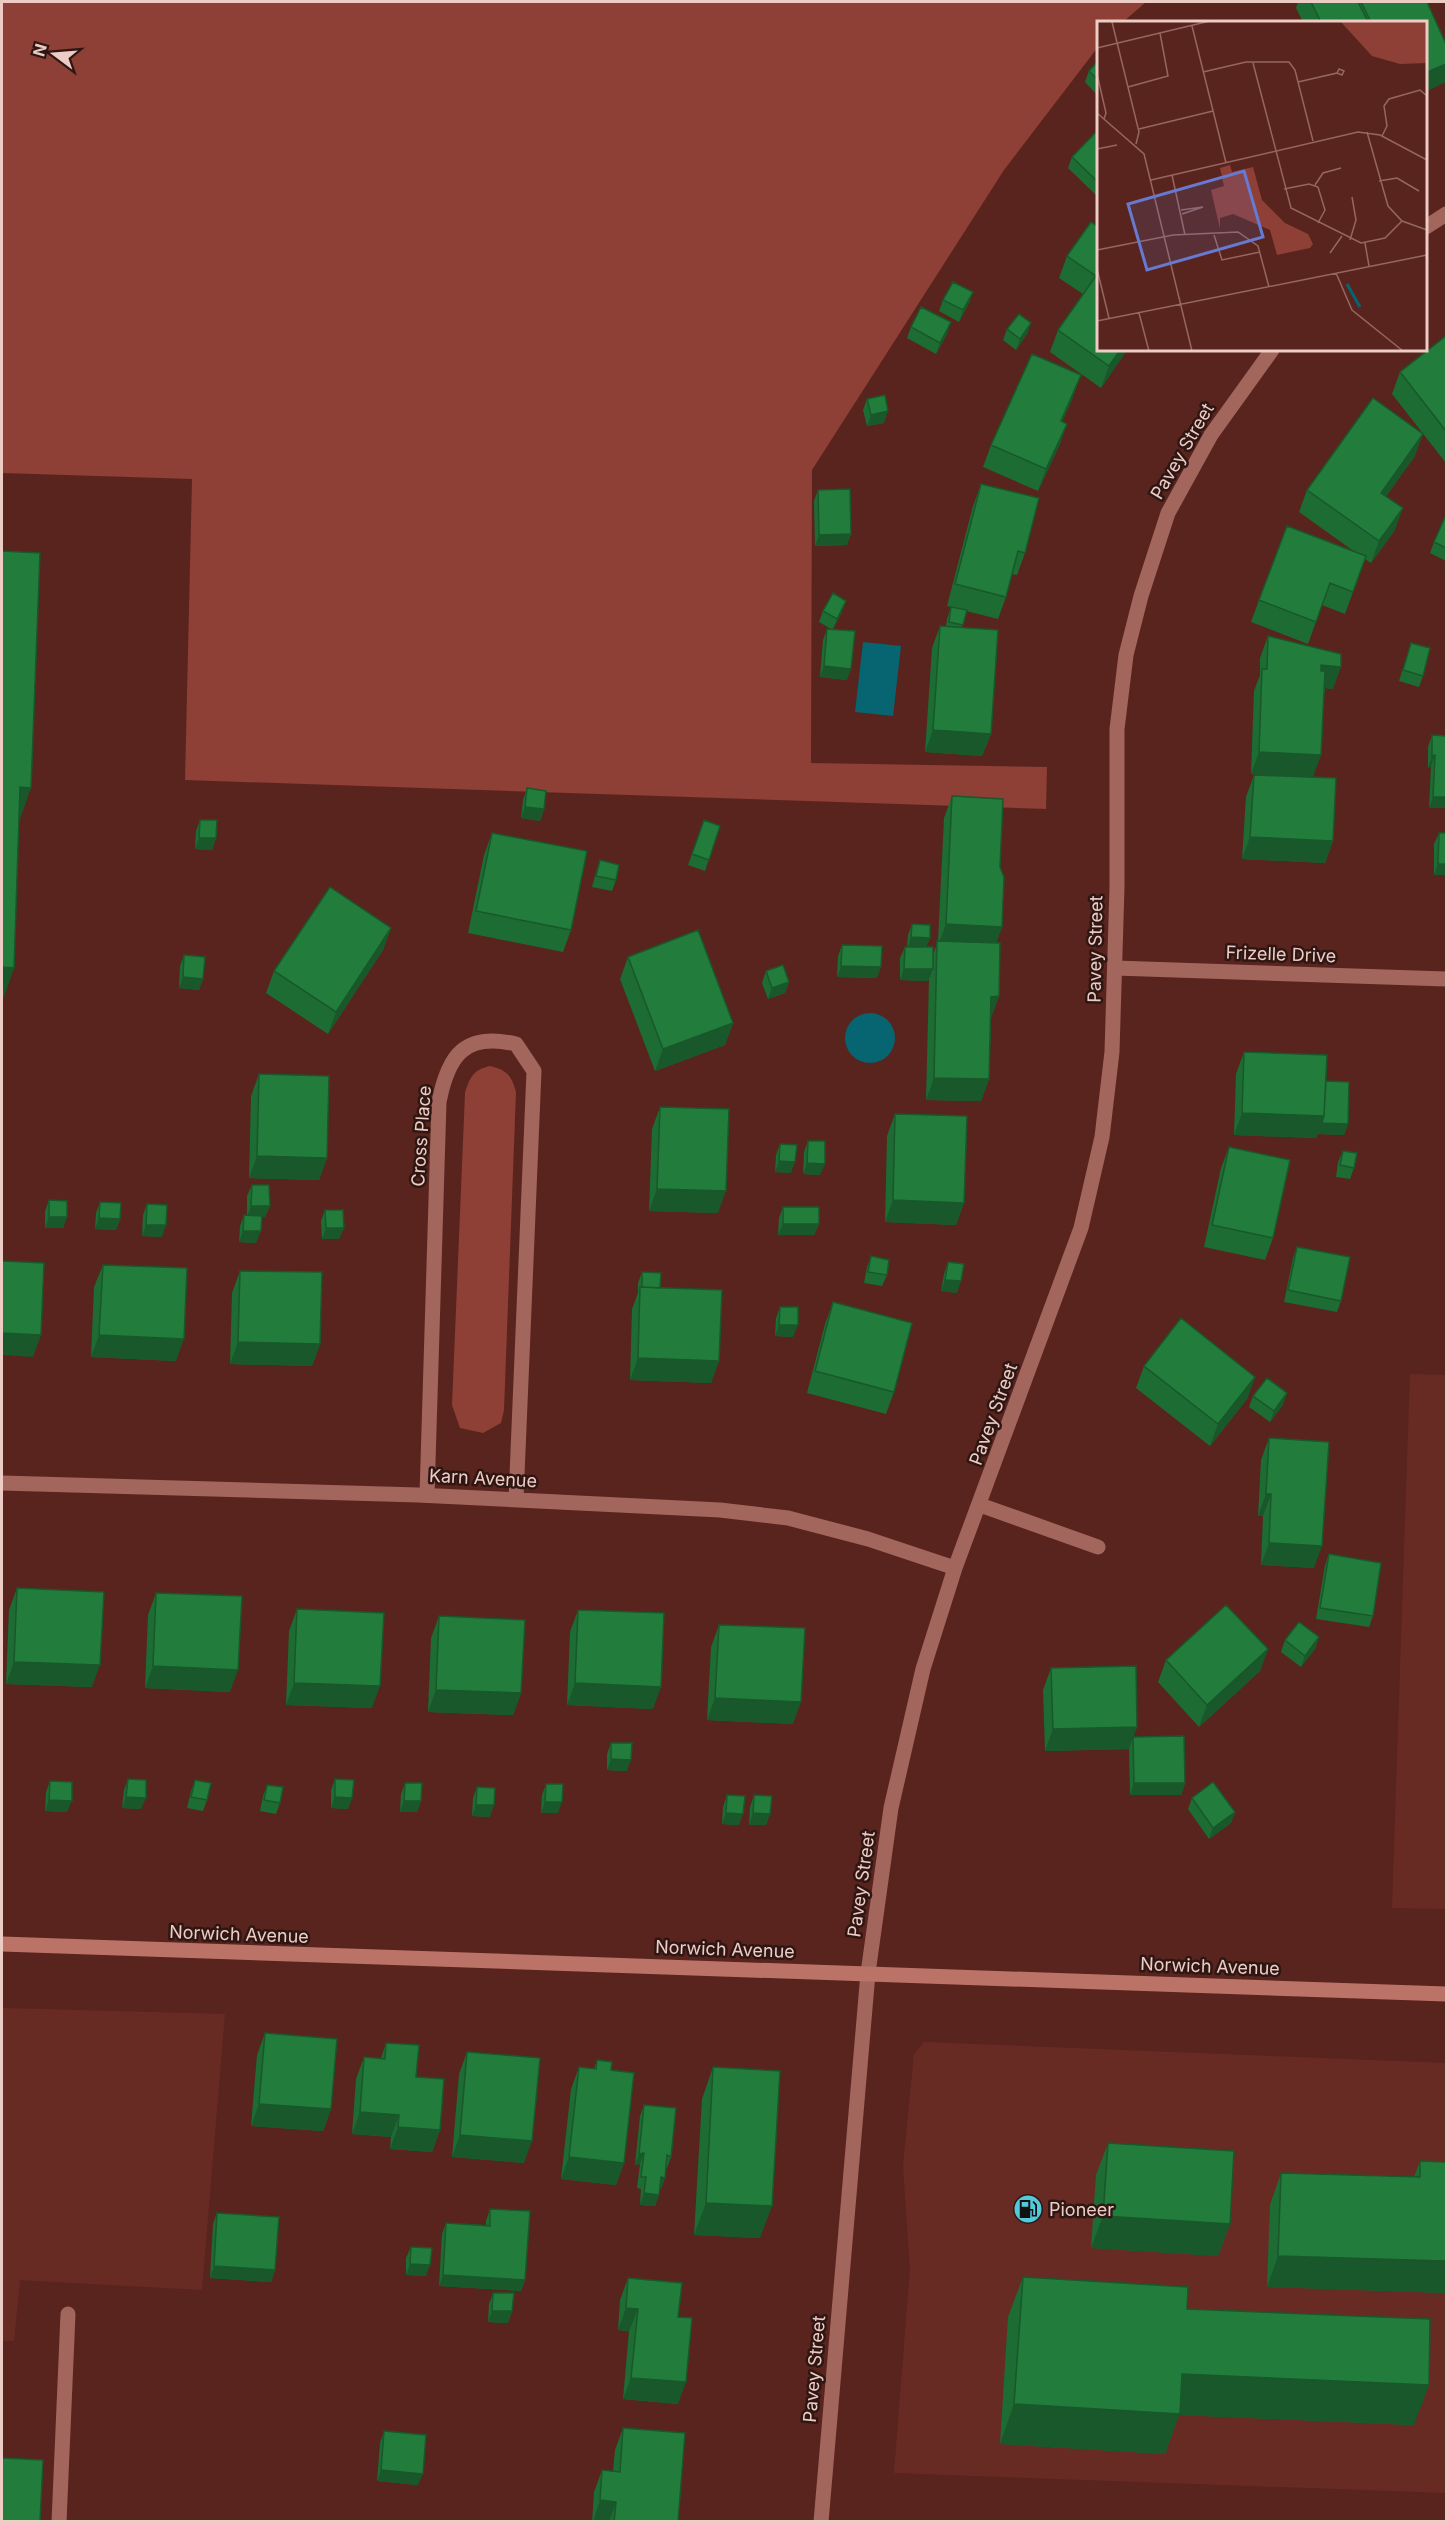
<svg xmlns="http://www.w3.org/2000/svg" width="1448" height="2523" font-family="Inter,sans-serif">
<style>
.built{fill:#682b24}
.green{fill:#8e3f36}
.water{fill:#076571}
.lines{fill:none;stroke-linecap:round;stroke-linejoin:round}
.minor{stroke:#a2665d;stroke-width:15}
.major{stroke:#bb7368;stroke-width:15}
.wall{fill:#1d6c34}
.shaded-wall{fill:#18582a}
.building{fill:#227d3c;stroke:#18582a;stroke-width:1.5}
.labels{text-anchor:middle;dominant-baseline:central;stroke-width:5;stroke-linejoin:round;paint-order:stroke}
.street-label{font-size:18px;fill:#eeccc6;stroke:#2e1613}
.poi-label{font-size:18px;fill:#eeccc6;stroke:#2e1613;text-anchor:start}
.inset-river{fill:none;stroke:#076571;stroke-width:3}
.inset-road{fill:none;stroke:#956761;stroke-width:1.5}
.view{fill:#667ad2;fill-opacity:0.15;stroke:#667ad2;stroke-width:3}
.inset-edge{fill:none;stroke:#eeccc6;stroke-width:3}
</style>
<rect width="100%" height="100%" fill="#59241d"/>
<path class="built" d="M1410,1374L1446,1375V1909L1392,1908Z
M2,2008L225,2014L202,2290L20,2280L14,2341H2Z
M924,2042L1446,2063V2493L894,2473L910,2269L903,2166L914,2054Z"/>
<path class="green" d="M2,2H1146L1123,22H1098V47L1004,170L812,470L811,763L1047,767L1046,809L185,780L192,479L2,473Z
M490,1066C507,1070 512,1076 516,1092L504,1410L501,1423L483,1433L460,1428L452,1405L465,1093C470,1077 473,1070 490,1066Z"/>
<path class="water" d="M863,642L901,646L893,716L855,712Z
M845 1038a25 25 0 1 1 50 0a25 25 0 1 1-50 0Z"/>
<g class="lines">
<path class="minor" d="M1426,227L1446,214
M1115,968L1446,979
M2,1483L418,1495L720,1510L788,1518L868,1539L955,1568
M427,1495L439,1102C448,1056 464,1032 516,1044L534,1071L516,1499
M980,1505L1098,1547
M59,2522L68,2314
M821,2522L868,1973L891,1808L923,1669L955,1568L1081,1228L1102,1137L1112,1052L1117,887V729L1126,655L1141,596L1168,513L1211,435L1272,350"/>
<path class="major" d="M2,1944L1446,1994"/>
</g>
<path class="wall" d="M1298,2H1427L1446,82L1425,22H1303L1296,8Z
M1098,61V96L1085,82L1089,71Z
M1098,134V197L1068,168L1072,157Z
M1098,227L1127,350L1101,388L1050,352L1058,330L1083,294L1059,278L1067,256Z
M973,292L969,303L959,322L939,311L943,300Z
M1031,323L1027,334L1016,350L1003,340L1007,329Z
M911,327L947,334L936,354L907,338Z
M1446,336V463L1392,394L1400,372Z
M1073,397L1062,422L1067,424L1059,446L1038,491L983,467L991,445Z
M867,399L884,423L867,426L863,410Z
M1415,456L1386,496L1395,530L1371,563L1365,559L1345,614L1322,605L1308,644L1251,622L1259,600L1355,552L1299,512L1307,490Z
M981,484L1025,553L1017,575L1012,574L1006,597L998,619L966,611L962,627L991,734L982,756L925,752L932,648L940,626H946L947,619L951,607L959,609L947,606L973,506Z
M818,490L851,534L847,545L815,546L814,501Z
M1446,515V561L1430,553L1434,542Z
M823,611L842,612L833,629L847,680L820,677L823,640L827,629H831L819,622Z
M1268,636L1333,689L1325,688L1313,777L1251,774L1254,691L1260,675V658Z
M1411,643L1423,676L1419,687L1399,681Z
M1432,735L1446,808H1429L1431,766L1428,768V747Z
M1254,775L1333,841L1325,863L1242,859L1246,797Z
M527,788L544,809L540,821L521,818L523,800Z
M952,796L1000,867L1002,927L996,943L999,996L991,1018L989,1079L981,1101L926,1100L929,979L928,981L900,980V958L905,947H907L908,935L912,924L930,938L926,947L933,955L938,941L944,818Z
M200,820L216,838L212,850L195,849L196,831Z
M704,820L720,826L705,871L688,865Z
M492,833L571,930L563,952L468,933L484,855Z
M1439,833H1446V875H1434V844Z
M600,860L616,880L612,891L592,887L596,872Z
M391,928L383,950L328,1034L266,993L274,971Z
M842,945L877,978L837,977L838,956Z
M184,955L203,979L199,990L179,988L180,966Z
M628,957L733,1023L725,1045L655,1071L620,979Z
M766,971L789,982L785,993L768,999L762,983Z
M1244,1052L1326,1081L1348,1124L1344,1135L1318,1134L1316,1138L1234,1135L1236,1074Z
M259,1074L327,1158L319,1180L249,1178L251,1096Z
M660,1107L718,1213L649,1211L652,1129Z
M895,1114L964,1203L956,1225L885,1222L887,1136Z
M808,1141L820,1175L803,1174L804,1152Z
M780,1144L791,1173L775,1172L776,1155Z
M1229,1147L1273,1238L1265,1260L1204,1247L1221,1168Z
M1343,1151L1354,1168L1350,1179L1336,1177L1338,1162Z
M252,1185L270,1206L265,1217H262L256,1243L239,1242L240,1226L244,1215H247V1196Z
M49,1200L67,1217L63,1228H45V1211Z
M100,1202L120,1219L116,1230L95,1229L96,1213Z
M147,1204L162,1237L142,1236L143,1215Z
M783,1207L819,1224L814,1235H778L779,1218Z
M325,1210L344,1228L339,1239H322L321,1221Z
M1297,1247L1341,1301L1337,1312L1284,1302L1293,1258Z
M871,1256L887,1275L882,1286L864,1283L867,1267Z
M948,1262L957,1293L941,1291L944,1274Z
M103,1265L176,1361L91,1357L94,1287Z
M240,1271L320,1344L312,1366L230,1364L232,1293Z
M642,1272L719,1361L711,1383L630,1380L632,1309L638,1293V1283Z
M833,1302L894,1392L886,1414L807,1393L825,1324Z
M780,1307L793,1337L775,1336L776,1318Z
M1144,1366L1255,1377L1247,1399L1210,1446L1136,1388Z
M1253,1396L1283,1405L1270,1422L1249,1407Z
M1269,1438L1314,1568L1261,1565L1263,1516H1258L1261,1460Z
M1329,1554L1373,1616L1369,1627L1316,1619L1325,1565Z
M17,1588L92,1687L6,1684L9,1610Z
M156,1593L230,1692L145,1688L148,1615Z
M297,1609L372,1708L286,1705L289,1631Z
M578,1610L653,1709L567,1705L570,1632Z
M439,1616L521,1693L513,1715L428,1712L431,1638Z
M719,1625L793,1724L707,1720L711,1647Z
M1319,1637L1315,1649L1301,1667L1281,1652L1285,1640Z
M1268,1649L1260,1671L1199,1727L1158,1682L1166,1660Z
M1051,1668L1137,1727L1133,1737L1185,1783L1181,1795H1130L1129,1749L1045,1751L1043,1690Z
M611,1743L627,1771L607,1770V1754Z
M128,1779L141,1809L122,1808L124,1790Z
M335,1779L352,1798L348,1809L331,1808V1790Z
M195,1780L207,1800L203,1811L187,1808L191,1791Z
M50,1781L67,1812L45,1811L46,1792Z
M405,1783L421,1801L417,1812H400L401,1794Z
M546,1784L558,1813H541L542,1795Z
M267,1785L280,1803L276,1814L260,1811L263,1796Z
M477,1787L490,1817L472,1816L473,1798Z
M727,1795L739,1825L722,1824L723,1807Z
M754,1795L770,1814L766,1825H749L750,1807Z
M1192,1798L1235,1812L1231,1823L1209,1839L1188,1809Z
M265,2033L331,2109L323,2131L251,2126L257,2055Z
M386,2043L416,2077L440,2130L432,2152L390,2149L391,2137L352,2134L356,2079L364,2057L381,2058Z
M467,2052L524,2163L452,2157L459,2074Z
M597,2060L611,2070L624,2163L616,2185L561,2179L571,2089L579,2067L594,2069Z
M713,2067L760,2238L694,2235L702,2099Z
M644,2105L671,2157L667,2168H666L665,2178L661,2189H660L659,2195L655,2206L640,2205L641,2189L637,2188L640,2164L635,2165L640,2116Z
M1108,2143L1230,2224L1218,2256L1091,2248L1096,2175Z
M1420,2161L1446,2162V2293L1267,2287L1270,2205L1281,2173L1414,2177Z
M490,2209L525,2280L521,2291L439,2286L442,2234L446,2223L486,2225V2221Z
M217,2213L275,2270L271,2282L210,2278L213,2224Z
M411,2247L426,2276L406,2275V2258Z
M1023,2277L1187,2309L1414,2425L1179,2415L1165,2454L1000,2444L1008,2317Z
M628,2278L678,2317V2404L623,2399L629,2331L618,2330L620,2300Z
M493,2293L512,2311L508,2323L488,2322L489,2304Z
M623,2428L678,2522H592L594,2492L602,2470L613,2471L615,2450Z
M384,2431L418,2485L377,2481L380,2443Z"/>
<path class="shaded-wall" d="M1446,64V82L1425,92V73Z
M973,292L969,303L959,322L963,310Z
M951,322L947,334L936,354L940,343Z
M1031,323L1027,334L1016,350L1020,339Z
M1120,350H1127L1101,388L1109,366Z
M1081,375L1073,397L1053,443L1061,421Z
M888,411L884,423L867,426L871,415Z
M1067,424L1059,446L1038,491L1046,469Z
M1423,434L1415,456L1373,515L1381,493Z
M1403,508L1395,530L1371,563L1379,541Z
M851,534L847,545L815,546L819,535Z
M846,601L842,612L832,630L837,619Z
M1321,665L1341,667L1333,689L1313,687Z
M824,666L851,669L847,680L820,677Z
M933,730L991,734L982,756L925,752Z
M1259,752L1321,755L1313,777L1251,774Z
M1435,755L1431,766L1428,768L1432,756Z
M20,787L31,788L17,828Z
M1433,797H1446V808H1429Z
M525,807L544,809L540,821L521,818Z
M1250,837L1333,841L1325,863L1242,859Z
M199,838H216L212,850L195,849Z
M1438,864H1446V875H1434Z
M946,924L1002,927L994,949L938,946Z
M391,928L383,950L328,1034L336,1012Z
M911,937L930,938L925,949H907Z
M841,966L881,967L877,978L837,977Z
M2,967L14,968L2,1003Z
M904,969H933L928,981L900,980Z
M183,977L203,979L199,990L179,988Z
M789,982L785,993L768,999L772,988Z
M999,996L991,1018V997Z
M733,1023L725,1045L655,1071L663,1049Z
M934,1078L989,1079L981,1101L926,1100Z
M1242,1113L1324,1116L1348,1124L1344,1135L1318,1134L1316,1138L1234,1135Z
M257,1156L327,1158L319,1180L249,1178Z
M779,1161L795,1162L791,1173L775,1172Z
M807,1163L825,1164L820,1175L803,1174Z
M657,1189L726,1191L718,1213L649,1211Z
M893,1200L964,1203L956,1225L885,1222Z
M251,1206H270L265,1217H247Z
M49,1217H67L63,1228H45Z
M99,1218L120,1219L116,1230L95,1229Z
M783,1224H819L814,1235H778Z
M146,1225H166L162,1237L142,1236Z
M326,1228H344L339,1239H322Z
M243,1231H261L256,1243L239,1242Z
M945,1280L961,1281L957,1293L941,1291Z
M779,1325H798L793,1337L775,1336Z
M2,1333L41,1335L33,1357L2,1355Z
M99,1335L184,1339L176,1361L91,1357Z
M238,1342L320,1344L312,1366L230,1364Z
M638,1358L719,1361L711,1383L630,1380Z
M1255,1377L1247,1399L1210,1446L1218,1424Z
M1287,1393L1283,1405L1270,1422L1274,1411Z
M1266,1494H1271L1263,1516H1258Z
M1269,1543L1322,1546L1314,1568L1261,1565Z
M1319,1637L1315,1649L1301,1667L1305,1656Z
M1268,1649L1260,1671L1199,1727L1207,1705Z
M14,1662L100,1665L92,1687L6,1684Z
M153,1666L238,1670L230,1692L145,1688Z
M294,1683L380,1686L372,1708L286,1705Z
M575,1683L661,1687L653,1709L567,1705Z
M436,1690L521,1693L513,1715L428,1712Z
M715,1698L801,1702L793,1724L707,1720Z
M1137,1727L1129,1749L1045,1751L1053,1729Z
M611,1759L631,1760L627,1771L607,1770Z
M1134,1783H1185L1181,1795H1130Z
M126,1797L146,1798L141,1809L122,1808Z
M335,1797L352,1798L348,1809L331,1808Z
M49,1800L72,1801L67,1812L45,1811Z
M404,1801H421L417,1812H400Z
M545,1802H562L558,1813H541Z
M476,1805H494L490,1817L472,1816Z
M1235,1812L1231,1823L1209,1839L1213,1828Z
M726,1813L743,1814L739,1825L722,1824Z
M753,1813L770,1814L766,1825H749Z
M259,2104L331,2109L323,2131L251,2126Z
M360,2112L399,2115L391,2137L352,2134Z
M398,2127L440,2130L432,2152L390,2149Z
M460,2135L532,2141L524,2163L452,2157Z
M644,2153L640,2164L635,2165L639,2154Z
M569,2157L624,2163L616,2185L561,2179Z
M661,2177L665,2178L661,2189L657,2188Z
M644,2193L659,2195L655,2206L640,2205Z
M706,2203L772,2206L760,2238L694,2235Z
M1103,2216L1230,2224L1218,2256L1091,2248Z
M1278,2256L1446,2261V2293L1267,2287Z
M410,2264L430,2265L426,2276L406,2275Z
M214,2266L275,2270L271,2282L210,2278Z
M443,2275L525,2280L521,2291L439,2286Z
M626,2308L638,2309L629,2331L618,2330Z
M492,2311H512L508,2323L488,2322Z
M1182,2374L1429,2385L1414,2425L1179,2415L1165,2454L1000,2444L1014,2404Z
M631,2378L686,2382L678,2404L623,2399Z
M381,2470L423,2474L418,2485L377,2481Z
M600,2500L616,2502L609,2522H593Z"/>
<path class="building" d="M1311,2H1358L1368,22H1321Z
M1361,2H1427L1446,44V64L1425,73V22H1371Z
M1098,61V80L1089,71Z
M1096,132L1098,134V182L1072,157Z
M1091,222L1098,227V350H1120L1109,366L1058,330L1096,276L1067,256Z
M953,282L973,292L963,310L943,300Z
M921,307L951,322L940,343L911,327Z
M1019,314L1031,323L1020,339L1007,329Z
M1446,336V431L1400,372Z
M1032,354L1081,375L1061,421L1067,424L1046,469L991,445Z
M885,395L888,411L871,415L867,399Z
M1373,398L1423,434L1381,493L1403,508L1379,541L1307,490Z
M981,484L1039,498L1025,553L1018,551L1006,597L955,584Z
M850,489L851,534L819,535L818,490Z
M1446,515V548L1434,542Z
M1287,526L1366,556L1353,592L1330,583L1316,622L1259,600Z
M2,551L40,553L31,788L20,787L14,968L2,967Z
M833,593L846,601L837,619L823,611Z
M951,607L967,610L963,625L949,622Z
M940,626L998,630L991,734L933,730Z
M827,629L855,631L851,669L824,666Z
M1268,636L1341,654V667L1321,665V671H1325L1321,755L1259,752L1262,669H1267Z
M1411,643L1430,648L1423,676L1403,670Z
M1432,735L1446,736V797H1433L1435,755L1432,756Z
M1254,775L1336,778L1333,841L1250,837Z
M527,788L546,791L544,809L525,807Z
M952,796L1003,799L1000,867L1004,877L1002,927L946,924Z
M200,820H217L216,838H199Z
M704,820L720,826L709,860L692,854Z
M492,833L587,851L571,930L476,911Z
M1439,833H1446V864H1438Z
M600,860L619,865L616,880L596,876Z
M330,887L391,928L336,1012L274,971Z
M912,924L930,925V938L911,937Z
M698,930L733,1023L663,1049L628,957Z
M937,941L1000,943L999,996L991,997L989,1079L934,1078Z
M842,945L882,946L881,967L841,966Z
M905,947H933V969H904Z
M184,955L205,957L203,979L183,977Z
M783,965L789,982L772,988L766,971Z
M1244,1052L1327,1055L1324,1116L1242,1113Z
M259,1074L329,1076L327,1158L257,1156Z
M1326,1081L1349,1082L1348,1124L1322,1123L1324,1116Z
M660,1107L729,1109L726,1191L657,1189Z
M895,1114L967,1116L964,1203L893,1200Z
M808,1141H825V1164L807,1163Z
M780,1144L797,1145L795,1162L779,1161Z
M1229,1147L1290,1160L1273,1238L1212,1225Z
M1343,1151L1357,1153L1354,1168L1340,1165Z
M252,1185H269L270,1206H251Z
M49,1200L67,1201V1217H49Z
M100,1202L121,1203L120,1219L99,1218Z
M147,1204L167,1205L166,1225H146Z
M783,1207H819V1224H783Z
M325,1210H343L344,1228H326Z
M244,1215L262,1216L261,1231H243Z
M1297,1247L1350,1257L1341,1301L1288,1290Z
M871,1256L889,1260L887,1275L868,1272Z
M2,1261L44,1263L41,1335L2,1333Z
M948,1262L964,1264L961,1281L945,1280Z
M103,1265L187,1268L184,1339L99,1335Z
M240,1271L322,1272L320,1344L238,1342Z
M642,1272L661,1273L660,1288L642,1287Z
M640,1287L722,1290L719,1361L638,1358Z
M833,1302L912,1323L894,1392L815,1371Z
M780,1307H798V1325H779Z
M1181,1318L1255,1377L1218,1424L1144,1366Z
M1267,1378L1287,1393L1274,1411L1253,1396Z
M1269,1438L1329,1442L1322,1546L1269,1543L1271,1494H1266Z
M1329,1554L1381,1563L1373,1616L1320,1608Z
M17,1588L104,1592L100,1665L14,1662Z
M156,1593L242,1596L238,1670L153,1666Z
M1226,1605L1268,1649L1207,1705L1166,1660Z
M297,1609L384,1613L380,1686L294,1683Z
M578,1610L664,1613L661,1687L575,1683Z
M439,1616L525,1620L521,1693L436,1690Z
M1299,1622L1319,1637L1305,1656L1285,1640Z
M719,1625L805,1628L801,1702L715,1698Z
M1136,1666L1137,1727L1053,1729L1051,1668Z
M1184,1736L1185,1783H1134L1133,1737Z
M611,1743H632L631,1760L611,1759Z
M128,1779L146,1780V1798L126,1797Z
M335,1779L354,1780L352,1798L335,1797Z
M195,1780L211,1783L207,1800L191,1797Z
M50,1781L72,1782V1801L49,1800Z
M1213,1782L1235,1812L1213,1828L1192,1798Z
M405,1783H422L421,1801H404Z
M546,1784H563L562,1802H545Z
M267,1785L283,1787L280,1803L264,1800Z
M477,1787L495,1788L494,1805H476Z
M727,1795L745,1796L743,1814L726,1813Z
M754,1795L772,1796L770,1814L753,1813Z
M265,2033L337,2039L331,2109L259,2104Z
M386,2043L419,2045L416,2077L444,2079L440,2130L398,2127L399,2115L360,2112L364,2057L385,2059Z
M467,2052L540,2058L532,2141L460,2135Z
M597,2060L612,2062L611,2070L634,2073L624,2163L569,2157L579,2067L596,2069Z
M713,2067L780,2071L772,2206L706,2203Z
M644,2105L676,2108L671,2157L667,2155L665,2178L661,2177L659,2195L644,2193L646,2177H641L644,2153L639,2154Z
M1108,2143L1234,2151L1230,2224L1103,2216Z
M1420,2161L1446,2162V2261L1278,2256L1281,2173L1420,2177Z
M490,2209L530,2211L525,2280L443,2275L446,2223L490,2226Z
M217,2213L279,2217L275,2270L214,2266Z
M411,2247L432,2248L430,2265L410,2264Z
M1023,2277L1188,2287L1187,2309L1430,2319L1429,2385L1182,2374L1180,2414L1014,2404Z
M628,2278L682,2283L678,2317L692,2318L686,2382L631,2378L638,2309L626,2308Z
M493,2293H514L512,2311H492Z
M623,2428L685,2433L678,2522H614L616,2502L600,2500L602,2470L620,2472Z
M384,2431L426,2435L423,2474L381,2470Z
M2,2458L43,2460L40,2522H2Z"/>
<defs>
<g id="fuel-disc" transform="scale(1.5)"><circle r="9.5" fill="#53cadc" stroke="#2e1613"/><path d="M-5.5-6h7V0h2V4h1.3V-2.5L3-4.5l.8-.8L6-3V5H2.5V1h-1V6h-7ZM-4.2-4.7v3.2H.2V-4.7Z" fill="#111"/></g>
</defs>
<g fill-rule="evenodd">
<use href="#fuel-disc" x="1028" y="2209"/>
</g>
<g class="labels">
<g class="street-label">
<text transform="translate(1182 451) rotate(-60)">Pavey Street</text>
<text transform="translate(1095 949) rotate(-89)">Pavey Street</text>
<text transform="translate(1281 954) rotate(2)">Frizelle Drive</text>
<text transform="translate(421 1136) rotate(-86)">Cross Place</text>
<text transform="translate(993 1414) rotate(-70)">Pavey Street</text>
<text transform="translate(483 1478) rotate(3)">Karn Avenue</text>
<text transform="translate(861 1884) rotate(-82)">Pavey Street</text>
<text transform="translate(239 1934) rotate(2)">Norwich Avenue</text>
<text transform="translate(725 1949) rotate(2)">Norwich Avenue</text>
<text transform="translate(1210 1966) rotate(2)">Norwich Avenue</text>
<text transform="translate(814 2369) rotate(-85)">Pavey Street</text>
</g>
<g class="poi-label">
<text x="1049" y="2209">Pioneer</text>
</g>
</g>
<g transform="translate(1097 21)">
<rect width="330" height="330" fill="#59241d"/>
<path d="M243,0H330V42L303,43L275,35ZM133,144L135,151L156,146L165,179L188,202L211,213L216,223L213,227L180,234L173,209L136,193L123,197V208L114,169L127,165L123,147Z" fill="#8e3f36"/>
<path class="inset-river" d="M250,263L263,286"/>
<path class="inset-road" d="M15,1L42,111L39,123M95,5L129,142M0,27L113,0M156,42L194,187L264,222L288,217L305,200M106,51L149,41H192L198,49L216,120M0,53L9,92L7,98M201,61L240,52L242,48L247,50L245,54L240,52M31,66L71,55L63,12M0,92L47,133L95,330M42,108L116,90M270,111L291,185L305,200L330,209M285,115L290,105L287,85L292,78L323,69L330,75M0,128L20,124M75,154L88,214M54,159L261,111L283,114L330,139M282,160L300,157L322,170M218,164L226,152L244,147M187,168L212,163L221,166L228,189L221,202M84,189L106,186L85,193M117,214L125,239L163,231M253,219L259,199L255,176M268,222L272,245M0,229L76,214L141,211L161,225L172,266M233,232L245,215M0,248L12,297M239,252L255,289L306,330M42,292L52,330M0,300L330,234"/>
<path class="view" d="M147,150L166,216L50,249L31,183Z"/>
<rect width="330" height="330" class="inset-edge"/>
</g>
<rect width="1448" height="2523" fill="none" stroke="#eeccc6" stroke-width="6"/>
<g transform="translate(54 54) rotate(286)" stroke="#2e1613" stroke-width="4.5" paint-order="stroke">
<path d="M0-4.5L10 22L0 15L-10 22Z" fill="#eeccc6"/>
<text y="-9" font-size="16" font-weight="bold" text-anchor="middle" fill="#eeccc6">N</text>
</g>
</svg>
